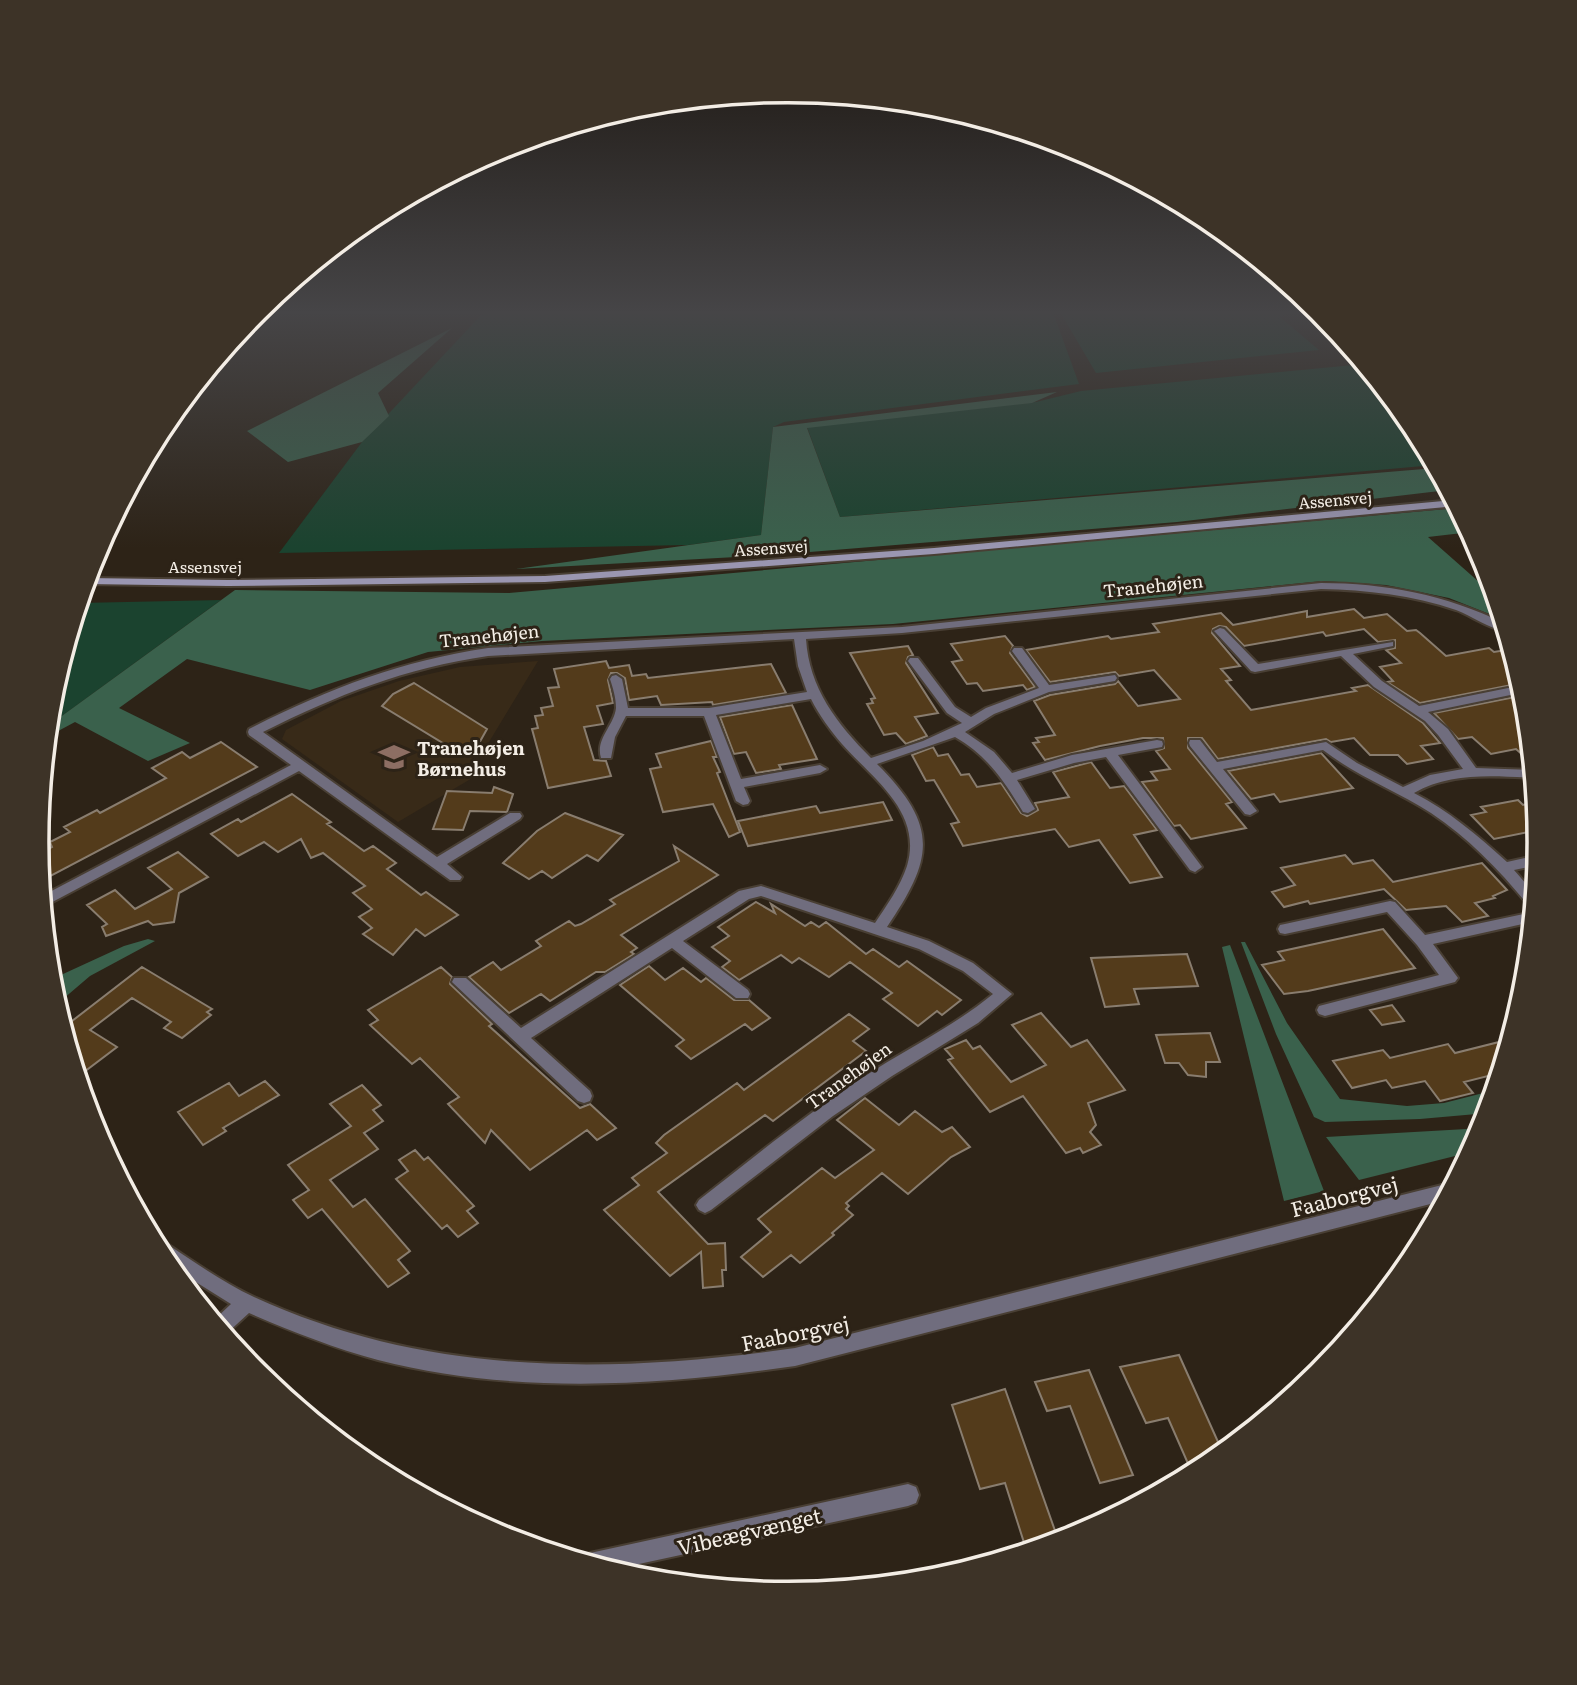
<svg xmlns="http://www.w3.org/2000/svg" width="1577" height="1685" font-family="Literata,serif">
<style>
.built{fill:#382a18}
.green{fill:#1b432f}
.forest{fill:#3a614c}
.building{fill:#533b1b;stroke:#897d6f;stroke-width:2}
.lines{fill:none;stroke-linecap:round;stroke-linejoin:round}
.minor-casing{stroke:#493f34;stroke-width:4}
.tertiary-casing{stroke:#493f34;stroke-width:4}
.secondary-casing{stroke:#493f34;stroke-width:4}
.minor{fill:#706d7e;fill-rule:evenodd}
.tertiary{fill:#706d7e;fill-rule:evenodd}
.secondary{fill:#9a96b1;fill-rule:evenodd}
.labels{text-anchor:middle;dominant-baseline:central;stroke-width:6;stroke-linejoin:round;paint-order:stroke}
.far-street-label{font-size:16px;fill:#f3ede5;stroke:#2d2317}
.street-label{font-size:18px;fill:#f3ede5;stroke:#2d2317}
.poi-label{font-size:18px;font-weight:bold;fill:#f3ede5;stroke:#2d2317;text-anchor:start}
.near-street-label{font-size:21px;fill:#f3ede5;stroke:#2d2317}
.rim{fill:none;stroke:#f3ede5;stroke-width:3.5}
</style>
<rect width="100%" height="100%" fill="#2d2317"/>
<path class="built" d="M538,661L469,775L474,777L398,822L282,739L286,730L341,701L399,681L460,667Z"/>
<path class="green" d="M484,312H1053L1079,384L784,422L773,427L761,535L688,545L279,553L362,442Z
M1060,312H1289L1280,317L1319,350L1096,373Z
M1364,364L1414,425L1435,465L840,517L807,427L1036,402L1081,391Z
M221,600L48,726L51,695L79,603Z"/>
<path class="forest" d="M452,328L378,393L389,416L362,442L288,462L247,431Z
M1057,392L1032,403L807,428L840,517L1436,468L1448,490L1177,522L773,555L516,569L761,535L773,427Z
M1458,508L1471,532L1428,537L1496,597L1502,619L1449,598L1386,585L1323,581L893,624L542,641L428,652L310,690L187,659L119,708L190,743L148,761L75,722L47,737L48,726L235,590L509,593Z
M148,939L155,941L90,976L56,1005L50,980L124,946Z
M1241,942H1245L1287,1023L1340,1099L1407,1106L1444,1103L1495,1090L1488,1113L1420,1119L1325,1122L1314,1117L1276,1034Z
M1230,945L1324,1191L1284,1201L1222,947Z
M1484,1128L1471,1152L1359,1180L1326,1137Z"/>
<path class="building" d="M1354,609L1364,618L1387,614L1407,631L1416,630L1420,633L1446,656L1489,648L1494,652L1506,650L1514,657L1522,683L1420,703L1387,682L1393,681L1380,667L1401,663L1386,650L1395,648V640L1378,642L1364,629L1326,636L1323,632L1244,646L1226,627L1219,626L1213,629L1212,633L1240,666L1221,669L1231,680L1226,681L1251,710L1356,691L1352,688L1368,685L1423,723L1440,743L1421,746L1433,759L1407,764L1398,755H1370L1354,738L1331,742L1326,739L1218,759L1202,738H1188V748L1232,802L1226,804L1246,828L1191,839L1180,825L1174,826L1142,782L1157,780L1151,772L1170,769L1156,751L1164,748L1163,738H1143L1100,746L1045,760L1033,743L1039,742L1036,738L1055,735L1034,701L1050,695L1115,684L1118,681L1138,706L1180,699L1154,670L1119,676L1115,672L1050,682L1026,650L1108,636L1111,639L1159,632L1153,624L1221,613L1233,625L1307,611V617Z
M1005,636L1013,646L1010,653L1035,687L1027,690L1023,685L983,691L977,683L967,684L952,662L962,660L951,644Z
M908,646L913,655L908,657L906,663L938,713L915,717L927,736L906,744L896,733L884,735L867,704L873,703L871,699L875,698L850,653Z
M606,661L609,668L629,665L632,676L646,674L648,678L771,664L786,693L713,705L712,702L661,705L657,696L629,700L625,678L617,673H611L608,680L613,703L597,706L603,724L584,727L594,760L606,761L611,776L548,788L532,729L538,728L535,716L543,715L541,708L553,706L548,688L559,687L554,669Z
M414,683L487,729L478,745L461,754L382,706L393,694Z
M1525,695L1533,764L1516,749L1491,754L1472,737L1458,739L1434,713Z
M792,705L817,759L779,765L781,769L756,773L746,752L734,754L720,717Z
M711,741L717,757H713L720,772L717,773L740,832L729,837L713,804L663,812L650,769L661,767L656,754Z
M221,742L257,767L41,881L38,854L52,847L50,842L70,832L64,827L97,810L100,813L166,778L152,768L182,752L190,758Z
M933,747L938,756L948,754L961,775L969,774L977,787L1001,783L1021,813L1027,816L1038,810L1035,803L1069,797L1053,772L1091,762L1110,788L1124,786L1157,830L1134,835L1162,877L1130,883L1099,840L1069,847L1055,829L963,846L951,824L959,822L934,780L926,781L912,755Z
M1321,753L1353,788L1280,802L1274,794L1251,799L1228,771Z
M494,787L513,794L507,812L470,811L463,830L433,829L447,791L492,793Z
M292,794L331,822L327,824L364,851L373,846L396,863L387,869L421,895L426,892L458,915L425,936L416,929L393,955L363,934L372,928L359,917L372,909L353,893L365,886L323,853L311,858L301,839L278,852L264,842L238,856L211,834L238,819L241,822Z
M1518,800L1523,805L1536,802L1539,830L1494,839L1471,815L1486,812L1481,807Z
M883,802L892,820L748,846L738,821L816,806L820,813Z
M565,813L623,835L598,861L587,855L552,878L542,871L529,879L503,863L537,831Z
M674,846L718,875L621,935L637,948L631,952L634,954L605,972H596L550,1001L541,994L509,1013L469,977L493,962L501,970L541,946L536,941L569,921L575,926L581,924L615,904L610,900L679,861Z
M178,852L208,877L179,893L174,922L153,925L148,921L106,936L102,927L107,924L87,905L115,890L135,909L172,889L148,868Z
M1345,855L1353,864L1373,860L1393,882L1482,863L1507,890L1493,896L1495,898L1475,903L1488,916L1462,922L1446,906L1406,910L1384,889L1310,904L1308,901L1284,907L1272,892L1295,885L1281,868Z
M756,902L775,913L771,904L805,926L811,922L819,927L826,922L866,954L873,949L899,967L907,961L961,1000L942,1015L937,1011L918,1026L883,999L892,993L850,962L829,977L799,958L792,963L781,955L739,980L722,967L730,961L712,947L729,936L718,927Z
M1383,929L1415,968L1308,991L1284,994L1262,965L1284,960L1278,952Z
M1187,954L1198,986L1134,989L1139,1004L1105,1007L1091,958Z
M649,966L665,980L683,968L701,982L706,978L734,1000H749L770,1018L752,1030L745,1024L691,1059L676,1046L684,1040L620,985Z
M142,967L212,1009L207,1012L211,1015L182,1038L164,1028L171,1022L132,998L90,1030L117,1047L84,1072L74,1066L63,1028Z
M441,967L452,977L450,984L492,1024L489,1026L580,1108L590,1104L616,1128L597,1140L587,1130L530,1170L491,1130L485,1143L448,1104L459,1097L420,1058L412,1064L370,1025L378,1020L368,1010Z
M1392,1005L1404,1021L1382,1025L1370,1010Z
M1041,1013L1071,1047L1087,1040L1125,1090L1088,1103L1096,1125L1090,1132L1101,1145L1083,1153L1080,1148L1066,1153L1023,1096L990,1112L948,1060L953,1058L945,1049L966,1040L973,1049L980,1046L1011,1082L1046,1065L1012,1025Z
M849,1014L869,1029L853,1041L866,1051L773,1121L765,1115L658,1192L708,1244L725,1243L726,1270H722L723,1286L703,1288L701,1252L670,1276L604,1210L639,1185L632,1178L667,1153L656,1143L664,1135L737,1083L744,1090Z
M1210,1033L1220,1062H1206V1077L1188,1075L1179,1063H1165L1156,1035Z
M1511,1039L1500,1073L1464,1082L1473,1093L1440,1101L1425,1081L1392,1088L1386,1080L1352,1088L1333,1061L1383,1050L1390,1058L1448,1044L1455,1053Z
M265,1081L279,1095L223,1128L226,1131L203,1145L178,1112L229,1083L239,1096Z
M362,1085L381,1105L373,1110L383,1121L364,1133L378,1149L330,1180L353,1207L365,1199L410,1251L398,1260L409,1273L388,1287L322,1209L308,1218L293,1200L309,1190L288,1165L351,1126L330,1104Z
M865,1098L899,1125L915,1111L942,1132L952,1127L970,1147L951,1157L908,1194L882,1173L846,1203L849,1206L846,1209L853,1215L832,1233L834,1235L800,1263L791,1255L763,1277L741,1257L771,1232L758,1219L822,1168L835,1178L874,1150L837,1120Z
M415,1150L424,1160L428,1157L474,1206L467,1211L478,1223L458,1237L447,1225L442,1229L396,1179L408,1171L399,1160Z
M1179,1355L1223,1453L1193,1475L1168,1418L1146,1423L1120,1367Z
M1089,1370L1133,1475L1100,1483L1070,1406L1047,1411L1035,1382Z
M1005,1389L1059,1542L1027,1552L1005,1483L980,1489L952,1405Z"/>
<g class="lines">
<g class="minor-casing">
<path id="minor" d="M1321,583C1385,583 1446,595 1504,623L1506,631C1489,629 1472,616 1456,610C1412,595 1367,590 1321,589L902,633L806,639C809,688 837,724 871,758L923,741L962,723L947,713L908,661L910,658H918L955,707L971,717L986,708L1039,688L1012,651L1014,648H1022L1049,685L1115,675L1117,678L1115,681L1049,692L994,714L965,732L994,752L1012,773L1072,755L1157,740L1162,741L1163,744L1162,747L1118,755L1202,867L1195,872L1190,870L1106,757L1074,763L1017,780L1035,809L1028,813L1023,812C1004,781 987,755 955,737L877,764C939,826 934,858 887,927L929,941L973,963L1012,994L978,1023L892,1076L833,1116L711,1210L705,1213L699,1210L696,1205L699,1200C753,1158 805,1115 862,1078C906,1049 953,1027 993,994L963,971L919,949L761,896L749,899L683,941L748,990L750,994L748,998H736L672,948L531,1038L590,1091L592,1096L590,1101L584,1103L578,1101L452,982L454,978H466L521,1028L739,891L761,886L875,923C887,905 900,887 907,866C923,812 873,779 842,744C830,730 819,715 811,699L716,715L741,779L820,765L827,769L820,773L744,787L750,801L748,804L743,805L736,801L704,716H626L615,737L611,758H601C595,739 614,726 616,708C616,698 613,688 610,679L612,676L616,675L622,679L628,708H709L807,692L798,666L794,639L488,656C405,668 337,695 263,732L437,857L510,813H520L522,816L520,819L447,864L462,877L460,880H450L299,771L43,907L42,896L291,765L249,735L248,732L249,729C328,689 400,661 488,648L902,627Z
M1220,628L1224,629L1258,664L1393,642V646L1353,654L1382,681L1419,706L1523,685L1525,692L1428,712L1448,729L1476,768L1533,770L1534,778C1493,776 1451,772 1414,793C1449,811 1477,835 1507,862L1539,855L1538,865L1514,870L1535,894L1534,907L1529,906C1500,871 1469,838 1431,813C1395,790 1358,777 1323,750L1223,769L1257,811L1250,815L1245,814L1190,746L1189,743L1190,740H1200L1217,762L1326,742L1357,763L1403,787L1430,775L1463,769L1438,735L1425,721L1374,687L1341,656L1255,672L1251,671L1216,633L1214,631Z
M1390,901L1395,902L1425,935L1533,912L1532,922L1433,944L1455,974L1458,978L1455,982L1325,1016L1319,1014L1317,1010L1319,1006L1439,975L1417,945L1387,912L1285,934L1280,933L1278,929L1280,925L1285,924Z
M908,1484L916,1487L919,1495L916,1503L908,1506L611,1570L580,1561L582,1556L590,1553Z"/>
</g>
<g class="tertiary-casing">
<path id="tertiary" d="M1450,1183L1454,1185L1446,1200L795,1366C657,1386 515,1395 378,1360C334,1348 291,1331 249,1313L225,1335L213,1321L231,1304L167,1264L153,1241L164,1242C193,1261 222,1282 254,1297C428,1377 610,1374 795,1348Z"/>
</g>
<g class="secondary-casing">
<path id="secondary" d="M1454,500L1457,506L934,554L545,582L228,586L85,584L87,578L228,580L545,576L934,548Z"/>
</g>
<use href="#minor" class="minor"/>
<use href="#tertiary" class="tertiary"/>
<use href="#secondary" class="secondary"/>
</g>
<linearGradient id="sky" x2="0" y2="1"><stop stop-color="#19130d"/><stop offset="0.57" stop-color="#464547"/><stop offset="1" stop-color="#464547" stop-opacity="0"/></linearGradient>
<rect width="1577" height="548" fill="url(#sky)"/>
<defs>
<g id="school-bare" transform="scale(2.415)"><path d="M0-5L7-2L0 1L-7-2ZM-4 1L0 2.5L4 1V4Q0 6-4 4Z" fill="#8d6e63" stroke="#2d2317" stroke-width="2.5" paint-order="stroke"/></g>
</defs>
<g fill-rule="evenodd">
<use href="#school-bare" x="394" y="757"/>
</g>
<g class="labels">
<g class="far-street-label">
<text transform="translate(1335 499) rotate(-5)">Assensvej</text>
<text transform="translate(771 547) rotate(-4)">Assensvej</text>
<text x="205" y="566">Assensvej</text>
</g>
<g class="street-label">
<text transform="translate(1153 585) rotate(-6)">Tranehøjen</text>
<text transform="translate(489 635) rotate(-6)">Tranehøjen</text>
<text transform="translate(848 1075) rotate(-36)">Tranehøjen</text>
</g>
<g class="poi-label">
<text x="417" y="747">Tranehøjen<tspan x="417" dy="21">Børnehus</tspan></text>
</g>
<g class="near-street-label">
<text transform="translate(1344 1195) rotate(-14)">Faaborgvej</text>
<text transform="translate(795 1332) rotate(-11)">Faaborgvej</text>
<text transform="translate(749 1530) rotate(-13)">Vibeægvænget</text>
</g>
</g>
<path d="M0 0H1577V1685H0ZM49 842a739 739 0 1 1 1478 0a739 739 0 1 1-1478 0Z" fill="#3d3327" fill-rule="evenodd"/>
<path class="rim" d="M49 842a739 739 0 1 1 1478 0a739 739 0 1 1-1478 0Z"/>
</svg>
